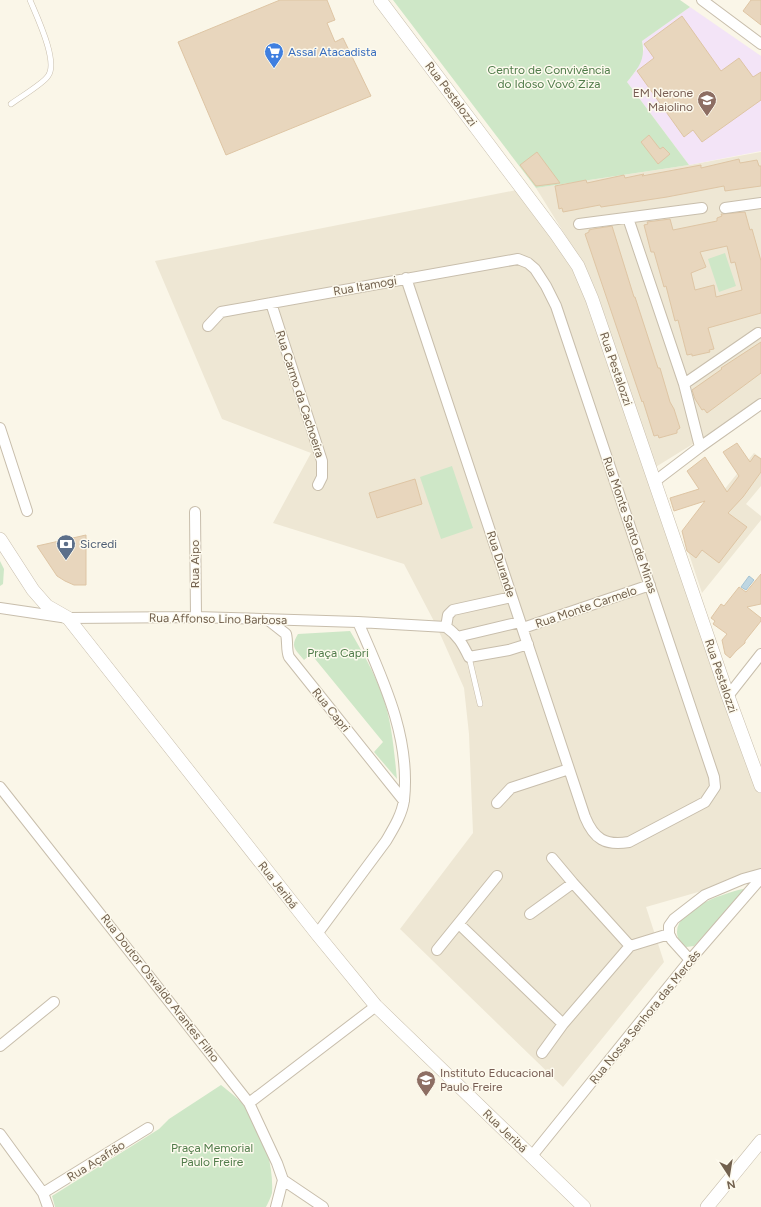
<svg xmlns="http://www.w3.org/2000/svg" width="761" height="1207" font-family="Figtree,sans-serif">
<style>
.residential{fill:#eee7d4}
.education{fill:#f3e4f7}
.green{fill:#cee7c7}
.water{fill:#bed6e2;stroke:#a5c3d3}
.building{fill:#e8d6bd;stroke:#dec5a4;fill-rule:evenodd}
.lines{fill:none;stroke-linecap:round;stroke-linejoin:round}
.service-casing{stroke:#c8beac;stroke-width:6}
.minor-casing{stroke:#c8beac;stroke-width:12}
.tertiary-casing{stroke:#c8beac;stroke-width:14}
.service{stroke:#fff;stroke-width:5}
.minor{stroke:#fff;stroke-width:10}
.tertiary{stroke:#fff;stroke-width:13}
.labels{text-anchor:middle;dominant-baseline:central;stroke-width:3;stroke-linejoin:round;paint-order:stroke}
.shop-label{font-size:12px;fill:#366cbe;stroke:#fdfaee;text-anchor:start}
.park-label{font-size:12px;fill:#507c4a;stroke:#fdfaee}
.education-label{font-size:12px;fill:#785e54;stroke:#fdfaee;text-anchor:end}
.street-label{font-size:12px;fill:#72614e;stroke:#fdfaee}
.service-label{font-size:12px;fill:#4e5e75;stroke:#fdfaee;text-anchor:start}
</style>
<rect width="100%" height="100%" fill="#faf6e8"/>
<path class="residential" d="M761,152V402L654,468L599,298L587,270L536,188L689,165Z
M522,189L578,266L761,783V874L646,907L664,962L563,1087L400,929L473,833L469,734L464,688L437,627L404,564L273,523L311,453L222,419L155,261Z
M754,453L761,458V486L746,504L761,516V520L702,593L684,539Z"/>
<path class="education" d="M690,7L761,56V151L689,165L627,82L635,72L644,49L642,41Z"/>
<path class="green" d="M393,0H680L690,7L642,41C646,60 638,68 627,82L689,165L536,188Z
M725,253L736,286L719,292L708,259Z
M452,466L473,528L441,539L420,477Z
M0,561L4,569L3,584L0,586Z
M350,631C362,651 374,672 382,694C392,721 394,751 397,779L374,752L383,742L311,654L304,660C295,649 290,647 298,634Z
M747,888L694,946L686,947C681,944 677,939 677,932C677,908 727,892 747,888Z
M221,1085C227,1090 234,1095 240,1101C261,1125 274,1161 272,1193C271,1197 268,1203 266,1207H55L52,1196L159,1129L169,1119Z"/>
<path class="water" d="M749,576L754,580L746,590L741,587Z"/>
<path class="building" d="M280,0H327L335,20L327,23L335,42L343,38L371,96L226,155L178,42Z
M751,0H761V25L743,11Z
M682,16L721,71L739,58L753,77L761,72V100L702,142L693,130L684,137L637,71L654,58L644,44Z
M649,135L660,149L663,147L670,154L658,164L641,142Z
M537,152L560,183L536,186L520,165Z
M739,159L740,163L757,160L759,166H761V186L725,191L724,186L667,197L601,207L600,205L563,212L562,208L559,209L555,186L586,180L587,183L624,175L625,178L644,174L642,176L701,165V168Z
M745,212L750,230L752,229L761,261V313L708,328L714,349L709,350L710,352L692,356V354L687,355L678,320L675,321L666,286L664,287L654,252H651L644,225L648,224L647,222L670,219L673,230L717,221V218L722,216L721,214H722ZM727,246L731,263L735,262L742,290L716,297L714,285L695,290L691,273L706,267L700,252Z
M612,226L634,297H635L658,368H660L670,402L674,409L680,428L677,430V433L659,438L658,435L654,436L643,401L642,402L585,234L589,232V230L593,229Z
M761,342V373L707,413L704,409L702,410L695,399L692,390L722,369L721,368Z
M737,443L750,462L755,455L761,459V472L743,497L728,513L747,527L719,563L702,550L696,558L687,551L682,531L705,501L674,511L670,498L699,489L687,471L705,457L727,492L739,476L723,452Z
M415,479L422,504L377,518L369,493Z
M86,535V585H74L65,581L57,576L37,546Z
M761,574V604L747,607L761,618V621L745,641V643L736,651L730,658L725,654L722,640L727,634L713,624L715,621L711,618L721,604L724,606L739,587L746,592Z"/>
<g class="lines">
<g class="service-casing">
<path id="service" d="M11,104C19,98 44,83 48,76C59,62 36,15 30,0
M469,657L480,704"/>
</g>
<g class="minor-casing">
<path id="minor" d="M702,0L761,44
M725,208L761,203
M628,218L684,384L700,447
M579,224L702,208
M271,303L322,461V477L318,485
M208,326L221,312L518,259L528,263L535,269L546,286L556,306L714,777L715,787L705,802L629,842C605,846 594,839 585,817L406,278
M684,384L758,333
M0,428L27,511
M654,482L700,447L761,404
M195,512L196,617
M0,608L68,618L196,617L358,622L446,627C458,635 463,645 469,657L509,650L528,644
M267,619L286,634C288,642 286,650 289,657L404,801
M446,627L448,615L453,610L512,597
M523,628L650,585
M457,637L520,622
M728,696L761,654
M0,787L249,1103L277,1163L283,1180L276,1207
M497,803L511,788L569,769
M552,858L573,883L630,946
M530,914L573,883
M459,924L563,1024
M317,934L386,841C393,829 402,815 404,800C411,736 382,678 358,622
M437,950L497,876
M690,960L672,940L669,934V926L674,919L705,895L743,879L761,874
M0,1046L54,1002
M542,1053L563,1024L630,946L669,934
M249,1103L376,1006
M0,1134L43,1193L48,1207
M531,1157L690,960L761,878
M283,1180L323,1207
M43,1193L148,1128"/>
</g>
<g class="tertiary-casing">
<path id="tertiary" d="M380,0L556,234L578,266L592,299L728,696L761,786
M0,539L33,590L47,606L68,618L317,934L376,1006L584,1207
M707,1207L761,1141"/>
</g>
<use href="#service" class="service"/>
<use href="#minor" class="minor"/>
<use href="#tertiary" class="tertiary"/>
</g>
<defs>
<g id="supermarket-pin" transform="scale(1)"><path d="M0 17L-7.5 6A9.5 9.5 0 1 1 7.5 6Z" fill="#3f7fe0" stroke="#fdfaee"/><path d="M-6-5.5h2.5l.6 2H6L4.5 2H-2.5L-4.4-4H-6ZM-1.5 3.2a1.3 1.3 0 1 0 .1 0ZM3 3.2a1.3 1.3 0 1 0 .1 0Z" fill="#fff"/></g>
<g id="school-pin" transform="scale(1)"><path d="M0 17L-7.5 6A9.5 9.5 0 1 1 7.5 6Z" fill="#8d6e63" stroke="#fdfaee"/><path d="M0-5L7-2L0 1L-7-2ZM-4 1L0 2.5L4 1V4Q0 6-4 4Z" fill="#fff"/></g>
<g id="bank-pin" transform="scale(1)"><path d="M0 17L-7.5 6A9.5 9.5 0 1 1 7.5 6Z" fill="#5c6f8a" stroke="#fdfaee"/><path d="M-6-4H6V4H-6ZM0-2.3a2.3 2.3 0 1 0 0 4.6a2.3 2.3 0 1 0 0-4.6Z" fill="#fff"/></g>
</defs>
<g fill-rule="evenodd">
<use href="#supermarket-pin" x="274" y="52"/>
<use href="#school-pin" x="707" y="100"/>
<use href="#bank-pin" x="66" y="544"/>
<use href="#school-pin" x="426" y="1080"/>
</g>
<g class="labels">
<g class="shop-label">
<text x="288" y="52">Assaí Atacadista</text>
</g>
<g class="park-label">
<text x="549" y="70">Centro de Convivência<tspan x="549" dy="14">do Idoso Vovó Ziza</tspan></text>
<text x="338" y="653">Praça Capri</text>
<text x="212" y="1148">Praça Memorial<tspan x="212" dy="14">Paulo Freire</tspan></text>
</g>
<g class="education-label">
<text x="693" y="93">EM Nerone<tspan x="693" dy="14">Maiolino</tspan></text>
<text x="440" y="1073" text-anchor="start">Instituto Educacional<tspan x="440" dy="14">Paulo Freire</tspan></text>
</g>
<g class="street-label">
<text transform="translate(451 94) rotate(53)">Rua Pestalozzi</text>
<text transform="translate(365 286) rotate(-10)">Rua Itamogi</text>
<text transform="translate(616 369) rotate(71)">Rua Pestalozzi</text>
<text transform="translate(300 394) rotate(72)">Rua Carmo da Cachoeira</text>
<text transform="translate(630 525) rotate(71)">Rua Monte Santo de Minas</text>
<text transform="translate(195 564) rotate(-90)">Rua Aipo</text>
<text transform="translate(501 564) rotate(72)">Rua Durande</text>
<text transform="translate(586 607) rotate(-19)">Rua Monte Carmelo</text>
<text transform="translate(218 619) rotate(1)">Rua Affonso Lino Barbosa</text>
<text transform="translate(721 676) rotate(71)">Rua Pestalozzi</text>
<text transform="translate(331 710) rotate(51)">Rua Capri</text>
<text transform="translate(278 885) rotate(52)">Rua Jeribá</text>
<text transform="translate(160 988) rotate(52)">Rua Doutor Oswaldo Arantes Filho</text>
<text transform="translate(645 1017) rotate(-51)">Rua Nossa Senhora das Mercês</text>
<text transform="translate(505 1131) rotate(44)">Rua Jeribá</text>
<text transform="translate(96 1161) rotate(-32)">Rua Açafrão</text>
</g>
<g class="service-label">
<text x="80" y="544">Sicredi</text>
</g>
</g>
<g transform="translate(729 1175) rotate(168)" stroke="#fdfaee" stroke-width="3" paint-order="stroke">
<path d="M0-3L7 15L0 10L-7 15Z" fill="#72614e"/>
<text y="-6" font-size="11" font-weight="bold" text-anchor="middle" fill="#72614e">N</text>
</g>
</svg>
